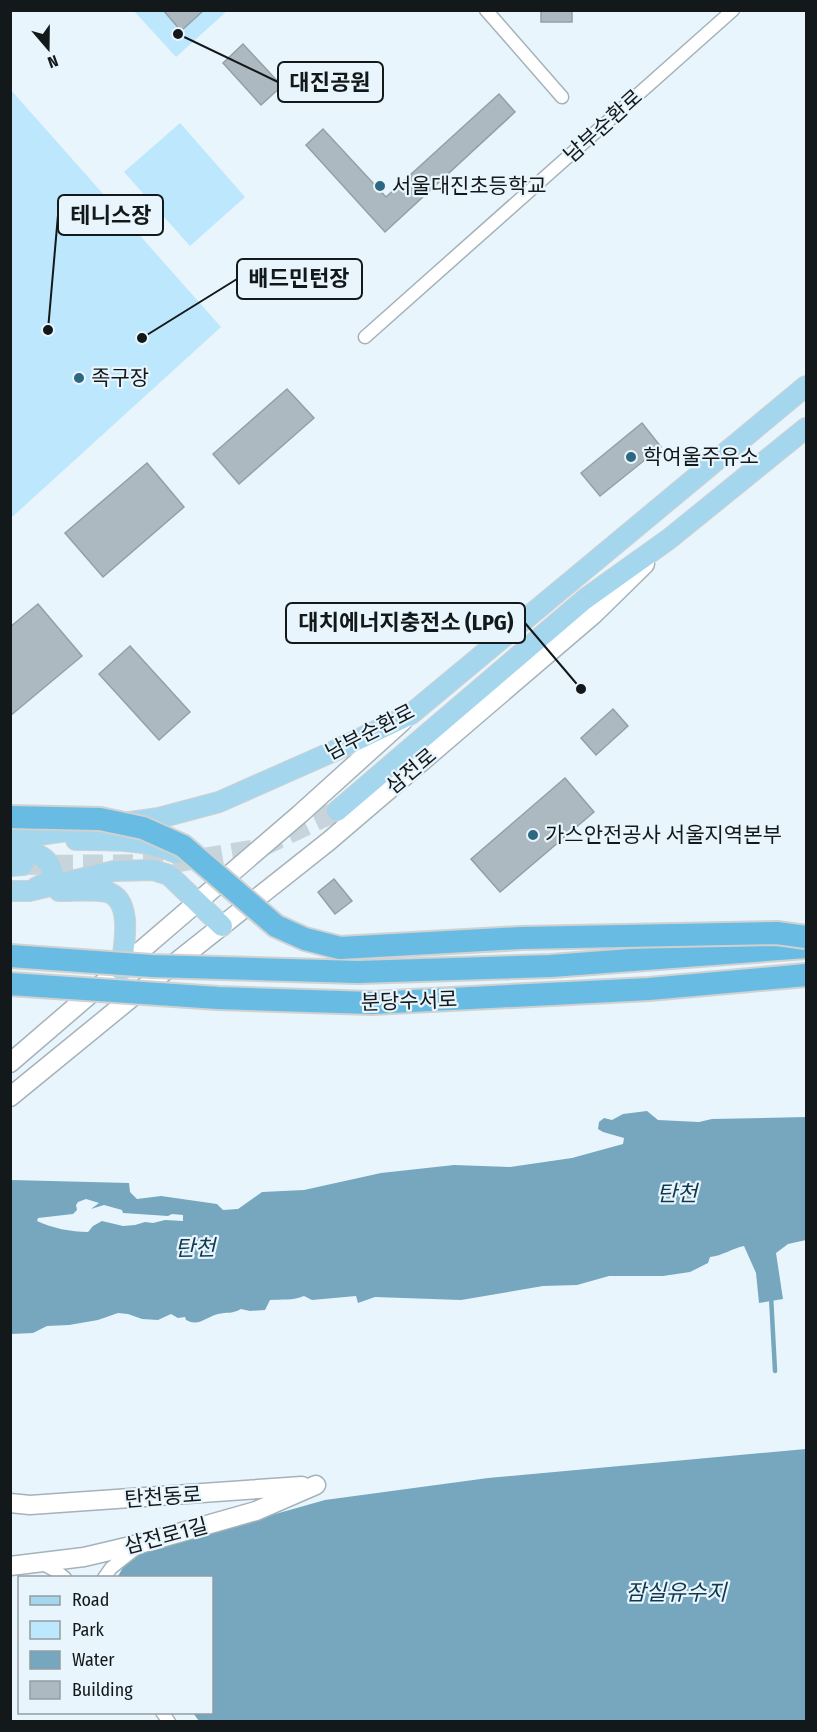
<svg xmlns="http://www.w3.org/2000/svg" width="817" height="1732" font-family="'Fira Sans Condensed','Noto Sans KR',sans-serif">
<style>
.green{fill:#bde7fc}
.water{fill:#76a7be;fill-rule:evenodd}
.lines{fill:none;stroke-linecap:round;stroke-linejoin:round}
.stream{stroke:#76a7be;stroke-width:4.5}
.building{fill:#acb9c0;stroke:#93a0a7;stroke-width:1.5}
.primary-tunnel{stroke:#c8d4db;stroke-width:20;stroke-dasharray:20 10;stroke-linecap:butt}
.street-casing{stroke:#a5b2b9;stroke-width:15}
.secondary-casing{stroke:#a5b2b9;stroke-width:21}
.primary-casing{stroke:#d0d1d1;stroke-width:22}
.highway-casing{stroke:#d0d1d1;stroke-width:26}
.street{stroke:#fff;stroke-width:12}
.secondary{stroke:#fff;stroke-width:18}
.primary{stroke:#a4d6ee;stroke-width:20}
.highway{stroke:#68bbe2;stroke-width:22}
.highway-bridge-casing{stroke:#d0d1d1;stroke-width:26;stroke-linecap:butt}
.highway-bridge{stroke:#68bbe2;stroke-width:22}
.poi-dot{fill:#2e6780;stroke:#e8f5fd;stroke-width:2}
.labels{text-anchor:middle;dominant-baseline:central;stroke-width:4.5;stroke-linejoin:round;paint-order:stroke}
.street-label{font-size:21px;fill:#13181a;stroke:#e8f5fd}
.poi-label{font-size:21px;fill:#13181a;stroke:#e8f5fd;text-anchor:start}
.water-label{font-size:22px;font-style:italic;fill:#103a4c;stroke:#e8f5fd}
.leader{fill:none;stroke:#13181a;stroke-width:2}
.callout-dot{fill:#13181a;stroke:#e8f5fd;stroke-width:2}
.callout{fill:#e8f5fd;stroke:#13181a;stroke-width:2}
.callout-label{font-size:22px;text-anchor:middle;font-weight:bold;fill:#13181a}
</style>
<rect width="100%" height="100%" fill="#e8f5fd"/>
<path class="green" d="M134,11H227L176,57Z
M10,89L221,327L11,518H10Z
M180,123L245,197L190,246L124,172Z"/>
<path class="water" d="M647,1111L658,1120L699,1122L712,1119L806,1117V1240L788,1244L776,1253L783,1299L759,1303L756,1273L744,1246C733,1248 722,1256 710,1257L708,1263L690,1272L663,1276H609L577,1285L543,1286L461,1300L375,1297L358,1303L356,1296L312,1300L304,1296C293,1301 282,1299 270,1300L265,1310L250,1311L241,1309C233,1314 227,1312 218,1314C206,1317 199,1327 186,1320L185,1317L178,1318L171,1314L158,1320L142,1319L128,1314L118,1313L98,1320L69,1325L47,1326L33,1333L11,1334V1180L129,1183L130,1192L137,1199L161,1196L217,1204L223,1210L238,1209L262,1192L304,1190L381,1173L454,1165L510,1167L572,1158L623,1144L624,1138L603,1132L598,1129L599,1122L604,1118L612,1120L623,1114ZM86,1199L99,1203L91,1209L104,1205L122,1210L123,1213L168,1216L172,1214L183,1215V1221L165,1220L153,1223L145,1222L135,1225L123,1226L102,1221L93,1226L88,1232C71,1232 52,1228 37,1221L38,1218L73,1214L77,1210L76,1205L78,1202Z
M806,1449V1721H199L193,1713L212,1712V1578H117L130,1555L325,1500L488,1478Z"/>
<g class="lines">
<path class="stream" d="M771,1296L775,1371"/>
</g>
<path class="building" d="M163,10H204L181,31Z
M541,10H572V22H541Z
M243,44L282,86L261,105L223,63Z
M499,94L515,112L385,232L306,145L323,129L386,197Z
M287,389L314,418L239,484L213,454Z
M642,423L661,447L600,496L581,473Z
M147,463L184,507L103,577L65,533Z
M38,604L82,656L10,716V627Z
M130,646L190,712L159,740L99,674Z
M613,709L628,726L596,755L581,738Z
M565,778L594,812L500,892L471,859Z
M334,879L352,901L335,914L318,892Z"/>
<g class="lines">
<path class="primary-tunnel" d="M23,865L167,864L257,849L337,811"/>
<g class="street-casing">
<path id="street" d="M486,10L562,97
M365,337L733,10
M41,1563L56,1571L65,1578
M104,1578L111,1568L139,1546
M162,1712L169,1722"/>
</g>
<g class="secondary-casing">
<path id="secondary" d="M10,1063L300,814L403,721
M10,1097L141,990L329,841L593,615L645,564
M10,1503L30,1505L302,1486
M10,1566L84,1557L143,1543L256,1511L316,1485"/>
</g>
<g class="primary-casing">
<path id="primary" d="M337,811L585,599L669,539L806,428
M10,839L159,818L219,802L332,752L411,714L806,386
M76,840C111,840 144,839 177,853
M10,847C29,852 51,853 53,876L50,881L37,887
M10,866L23,865
M10,891H29L114,871L153,870L169,875L222,926
M59,891C74,891 93,889 107,892C135,900 123,949 121,970"/>
</g>
<g class="highway-casing">
<path id="highway" d="M358,972L551,966L806,947
M372,1003L649,989L806,975"/>
</g>
<use href="#street" class="street"/>
<use href="#secondary" class="secondary"/>
<use href="#primary" class="primary"/>
<use href="#highway" class="highway"/>
<g class="highway-bridge-casing">
<path id="highway-bridge" d="M10,817L100,819L143,828L183,846L276,926L305,939L340,948L521,938L777,933L806,937
M10,956L152,966L358,972
M10,984L218,998L372,1003"/>
</g>
<use href="#highway-bridge" class="highway-bridge"/>
</g>
<g class="poi-dot">
<circle cx="380" cy="186" r="6"/>
<circle cx="79" cy="378" r="6"/>
<circle cx="631" cy="457" r="6"/>
<circle cx="533" cy="835" r="6"/>
</g>
<g class="labels">
<g class="street-label">
<text transform="translate(603 126) rotate(-42)">남부순환로</text>
<text transform="translate(370 732) rotate(-27)">남부순환로</text>
<text transform="translate(411 771) rotate(-40)">삼전로</text>
<text transform="translate(409 1001) rotate(-2)">분당수서로</text>
<text transform="translate(163 1497) rotate(-4)">탄천동로</text>
<text transform="translate(166 1536) rotate(-15)">삼전로1길</text>
</g>
<g class="poi-label">
<text x="392" y="186">서울대진초등학교</text>
<text x="91" y="378">족구장</text>
<text x="643" y="457">학여울주유소</text>
<text x="545" y="835">가스안전공사 서울지역본부</text>
</g>
<g class="water-label">
<text x="677" y="1193">탄천</text>
<text transform="translate(195 1248) rotate(-1)">탄천</text>
<text x="676" y="1592">잠실유수지</text>
</g>
</g>
<path class="leader" d="M178 34L278 82M48 330L58 215M142 338L237 279M581 689L525 623"/>
<g class="callout-dot">
<circle cx="178" cy="34" r="6"/>
<circle cx="48" cy="330" r="6"/>
<circle cx="142" cy="338" r="6"/>
<circle cx="581" cy="689" r="6"/>
</g>
<g class="callout">
<rect x="278" y="62" width="105" height="40" rx="6"/>
<rect x="58" y="195" width="105" height="40" rx="6"/>
<rect x="237" y="259" width="125" height="40" rx="6"/>
<rect x="286" y="603" width="239" height="40" rx="6"/>
</g>
<g class="callout-label">
<text x="330" y="90">대진공원</text>
<text x="111" y="223">테니스장</text>
<text x="299" y="286">배드민턴장</text>
<text x="406" y="630">대치에너지충전소 (LPG)</text>
</g>
<rect width="817" height="1732" fill="none" stroke="#13181a" stroke-width="24"/>
<rect x="18" y="1576" width="195" height="138" fill="#e8f5fd" stroke="#939da2" stroke-width="1.5"/>
<rect x="30" y="1596" width="30" height="9" fill="#a4d6ee" stroke="#939da2" stroke-width="1.5"/>
<text x="72" y="1606" font-size="18" fill="#13181a">Road</text>
<rect x="30" y="1621" width="30" height="18" fill="#bde7fc" stroke="#939da2" stroke-width="1.5"/>
<text x="72" y="1636" font-size="18" fill="#13181a">Park</text>
<rect x="30" y="1651" width="30" height="18" fill="#76a7be" stroke="#939da2" stroke-width="1.5"/>
<text x="72" y="1666" font-size="18" fill="#13181a">Water</text>
<rect x="30" y="1681" width="30" height="18" fill="#acb9c0" stroke="#939da2" stroke-width="1.5"/>
<text x="72" y="1696" font-size="18" fill="#13181a">Building</text>
<g transform="translate(48 48) rotate(160)" stroke="#e8f5fd" stroke-width="4.5" paint-order="stroke">
<path d="M0-4.5L10 22L0 15L-10 22Z" fill="#13181a"/>
<text y="-9" font-size="16" font-weight="bold" text-anchor="middle" fill="#13181a">N</text>
</g>
</svg>
